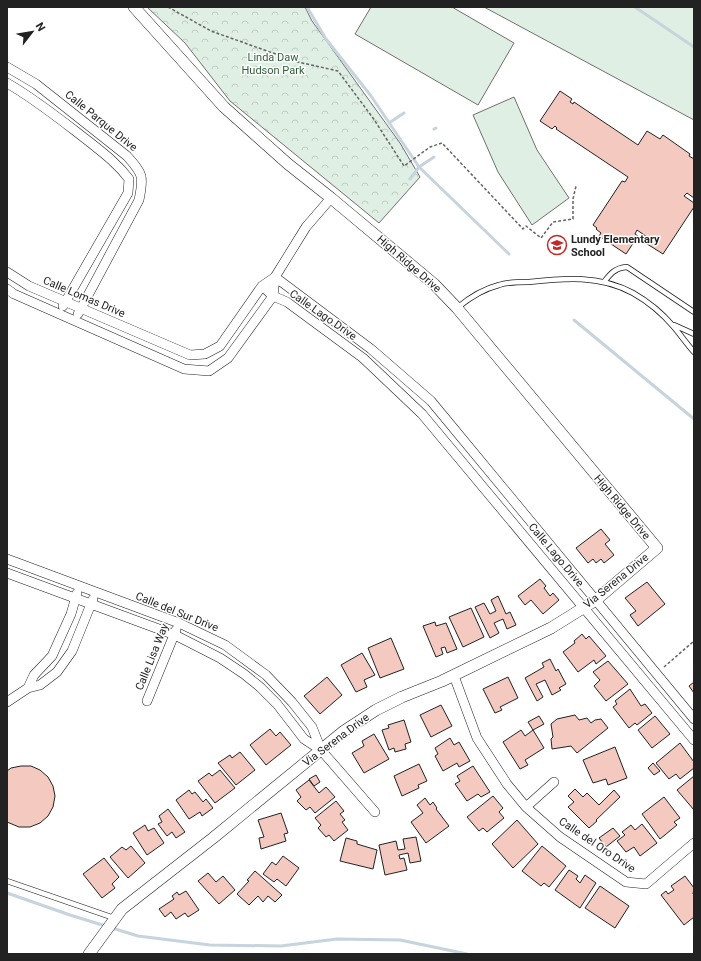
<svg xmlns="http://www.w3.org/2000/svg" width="701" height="961" font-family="Roboto,sans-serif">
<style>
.grass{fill:#e0efe3;stroke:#6f6f6f}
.forest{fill:url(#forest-crowns);stroke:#6f6f6f}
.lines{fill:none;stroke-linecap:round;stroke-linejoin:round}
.stream{stroke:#c7d3dd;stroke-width:3}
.building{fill:#f3c9c0;stroke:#222}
.service-casing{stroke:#222;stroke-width:6}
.minor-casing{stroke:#222;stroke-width:10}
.tertiary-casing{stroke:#222;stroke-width:12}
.path{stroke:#646464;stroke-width:1.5;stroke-dasharray:3 2;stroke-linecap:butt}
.service{stroke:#fff;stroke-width:4.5}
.minor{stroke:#fff;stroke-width:9}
.tertiary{stroke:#fff;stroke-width:11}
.labels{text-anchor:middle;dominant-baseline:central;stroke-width:3;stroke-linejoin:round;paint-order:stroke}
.park-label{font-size:11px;fill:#2f5e38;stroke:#fff}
.street-label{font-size:11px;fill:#222;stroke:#fff}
.poi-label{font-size:11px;font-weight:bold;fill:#222;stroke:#fff;text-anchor:start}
</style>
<defs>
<pattern id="forest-crowns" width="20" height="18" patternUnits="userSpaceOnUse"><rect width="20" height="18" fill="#e0efe3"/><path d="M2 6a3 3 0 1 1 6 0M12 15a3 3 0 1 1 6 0" fill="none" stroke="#c0cdc2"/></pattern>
</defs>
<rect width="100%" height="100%" fill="#fff"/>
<path class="grass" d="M371,7H452L514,43L478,105L355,34Z
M484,7H694V120Z
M514,97L537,150L569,198L532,225L498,172L473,115Z"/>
<path class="forest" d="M147,7H305L312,21L400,143L420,177L379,223L230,101L185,43Z"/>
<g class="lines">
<path class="stream" d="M307,7L326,39L371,96L419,167L509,254
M635,7L694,47
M389,123L404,113
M434,129L436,128
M410,179L419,167L434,157
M574,320L694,419
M7,893L70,915L138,936L210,945L281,946L337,939L400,940L467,954"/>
</g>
<path class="building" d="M560,91L572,99L570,102L573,104L574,102L638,145L647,131L660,139L663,135L690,154L689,156L694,159V198L687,193L684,196L694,203V207L663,254L644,242L647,237L637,230L635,234L638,236L626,254L599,236L601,233L596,229L597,228L593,225L622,181L625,182L628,177L556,129L557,128L555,126L552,129L540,121Z
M601,529L610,540L605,544L614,555L604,563L601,559L596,563L593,559L588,563L576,548Z
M540,579L546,586L544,588L550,596L553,593L559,600L543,614L531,600L525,605L518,596Z
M647,582L665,604L638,626L630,615L636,611L625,598Z
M498,596L506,614L510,612L516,625L507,629L503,619L494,623L499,633L490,638L475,607L484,603L490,614L496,611L491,600Z
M471,608L484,637L463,647L449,617Z
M435,622L436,626L446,623L457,649L447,653L445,647L441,648L443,654L436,657L423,626Z
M582,634L586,639L589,636L606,656L596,664L594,660L578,672L563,652L575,643L574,641Z
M391,638L404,669L380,678L368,648Z
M362,653L375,675L364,680L367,687L356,692L341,665Z
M550,659L556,671L558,669L566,684L559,688L561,690L552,695L545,680L536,684L543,697L537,701L525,678L544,667L542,663Z
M608,661L628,684L606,701L594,686L600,680L593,672Z
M327,677L342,695L320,714L304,696Z
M508,677L518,698L500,707L502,710L495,713L483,689Z
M694,682V693L689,686Z
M630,689L641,706L645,704L652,713L637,725L635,723L629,728L613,707L617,704L615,701Z
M441,705L452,726L431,737L420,715Z
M575,715L579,720L587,718L591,723L595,720L601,719L608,728L577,753L571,746L552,749L551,739L553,737L551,724L557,719Z
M539,716L544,724L533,730L528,722Z
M655,716L670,734L652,748L638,730Z
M404,720L411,742L405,744L406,749L395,752L394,748L389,750L382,730L389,728L388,725Z
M270,729L276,736L280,732L291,745L266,765L250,745Z
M521,730L525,736L533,730L544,748L525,760L528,765L520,769L503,742Z
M374,734L389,759L364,773L352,753L364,746L362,741Z
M450,738L454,745L459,742L470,761L459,767L457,763L443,771L435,756L438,754L435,748Z
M680,743L694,762V768L680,779L676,774L669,779L656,763Z
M615,747L627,778L608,785L606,779L593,783L583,760Z
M240,752L255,770L236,785L218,763L230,755L232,758Z
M653,763L660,771L654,775L648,768Z
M419,764L427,781L418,785L419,788L402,796L394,776Z
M21,766H31L40,770L48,777L53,786L55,796L53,807L48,816L40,823L30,827H19L7,822V771L11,768Z
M473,766L490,792L481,797L478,794L467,801L455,784L460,781L457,776Z
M220,770L235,788L215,803L198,781L209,773L212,776Z
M316,775L320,782L314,786L309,779Z
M694,776V810L677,790Z
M309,780L319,793L326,787L335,797L315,813L310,807L306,810L297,801L301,797L296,790Z
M575,789L583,797L587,793L599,805L614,790L620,797L596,820L597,821L589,828L568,807L574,802L568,796Z
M189,790L192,794L195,792L203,802L206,799L213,808L202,816L200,812L189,819L176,800Z
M493,796L503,808L499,812L504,818L487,832L483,828L479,831L467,817Z
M664,797L680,818L674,822L677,825L660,839L642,814Z
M425,798L430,805L433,802L437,808L436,809L449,826L426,843L411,822L423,813L417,805Z
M336,801L344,811L340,814L345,820L342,822L348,830L334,841L329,835L326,837L318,828L321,825L315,818Z
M168,809L185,832L176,838L172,832L167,836L158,824L162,822L159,816Z
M281,813L288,833L284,834L286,841L261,849L259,838L264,837L258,820Z
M517,820L538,844L513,868L492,844Z
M642,824L657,843L640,856L634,847L626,852L617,841L625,835L622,832L631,825L635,830Z
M145,825L148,831L154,828L164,843L147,855L133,833Z
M613,828L620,836L606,847L599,838Z
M416,837L421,861L410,863L408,853L399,855L400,859L404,858L407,870L385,875L379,845L396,841L398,850L405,849L403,839Z
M346,838L357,841V844L377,850L373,869L340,861Z
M131,846L145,863L128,878L110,857L122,847L126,850Z
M542,846L566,866L549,887L544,883L541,886L522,871Z
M283,856L299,868L286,886L277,879L274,882L263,874L272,862L276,865Z
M104,858L119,877L112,884L115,888L102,898L83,874Z
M569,870L578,876L576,879L580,883L585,875L596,883L580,908L555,890Z
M255,871L282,895L275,902L268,896L263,902L258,896L249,905L237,894L249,881L247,880Z
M208,873L216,882L223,876L235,890L219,904L198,881Z
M685,876L694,888L693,894L694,895V917L684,925L661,895L666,891L668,894L674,890L671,886Z
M600,886L629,906L615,928L585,908Z
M186,891L199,910L188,917L185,913L176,919L171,912L165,917L159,909L174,899L172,896L177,892L179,895Z"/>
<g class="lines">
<g class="service-casing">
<path id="service" d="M604,282C611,273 615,268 627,267L694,312
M457,308C469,298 483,289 499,285C508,282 519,282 529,282C565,278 600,275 633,293C647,301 662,313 673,326C680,334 686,343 694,352
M674,325L694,334
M7,881L114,918"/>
</g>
<g class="minor-casing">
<path id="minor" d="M7,67L36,84L127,156C143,174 144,176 139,200L78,314
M7,83C35,99 61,120 87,140C102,152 117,163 129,179L128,193L63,306
M7,272L29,286L190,355L205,354L220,346L262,286L275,277L306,227L331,198
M275,277L371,349L431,401L694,719
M262,286L273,296L287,302L363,358L422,414L694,740
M7,289L14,294L184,369L209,371L228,358L273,296L275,277
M7,559L179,623L225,645L266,675L292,702L312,727L321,750
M7,573L175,635L220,658L244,674L260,687L277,704L304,739L321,750L375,812
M454,676L477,738L507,784L526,807L560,837L626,882L646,884L694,843
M28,688L34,675L52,656L71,614L77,593
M147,701L176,630
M7,702L28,688L40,685L57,672L72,651L93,599
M526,807L554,782"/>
</g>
<g class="tertiary-casing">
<path id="tertiary" d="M89,954L122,909L213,838L344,731L376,710L402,697L442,681L551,628L596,600L657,548L457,308L434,284L331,198L288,164L224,107L134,7"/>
</g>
<path class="path" d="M168,7L211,31L298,62L338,71L373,118L404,166L430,147L442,143L523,229L526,226L541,238L553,222L573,219V199L576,186
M664,667L694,641"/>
<use href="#service" class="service"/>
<use href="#minor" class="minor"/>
<use href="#tertiary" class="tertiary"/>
</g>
<defs>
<g id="school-ring" transform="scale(1)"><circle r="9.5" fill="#fff" stroke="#c62828" stroke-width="1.5"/><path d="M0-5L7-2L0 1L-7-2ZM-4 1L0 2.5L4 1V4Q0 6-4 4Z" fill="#c62828"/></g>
</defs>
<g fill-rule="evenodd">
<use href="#school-ring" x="557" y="245"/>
</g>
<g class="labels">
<g class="park-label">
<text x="273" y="57">Linda Daw<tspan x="273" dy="13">Hudson Park</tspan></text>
</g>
<g class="street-label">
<text transform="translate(101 121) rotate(39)">Calle Parque Drive</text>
<text transform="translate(409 264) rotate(41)">High Ridge Drive</text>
<text transform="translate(84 297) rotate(23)">Calle Lomas Drive</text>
<text transform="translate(323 315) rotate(35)">Calle Lago Drive</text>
<text transform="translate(622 507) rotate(50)">High Ridge Drive</text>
<text transform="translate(556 555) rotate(50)">Calle Lago Drive</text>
<text transform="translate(616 581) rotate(-39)">Via Serena Drive</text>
<text transform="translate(177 612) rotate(22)">Calle del Sur Drive</text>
<text transform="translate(152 657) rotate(-68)">Calle Lisa Way</text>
<text transform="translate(336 740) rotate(-37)">Via Serena Drive</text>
<text transform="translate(597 845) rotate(34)">Calle del Oro Drive</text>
</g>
<g class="poi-label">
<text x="571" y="239">Lundy Elementary<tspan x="571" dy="13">School</tspan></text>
</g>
</g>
<rect width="701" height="961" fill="none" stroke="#222222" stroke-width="16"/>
<g transform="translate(32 32) rotate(59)" stroke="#ffffff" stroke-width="3" paint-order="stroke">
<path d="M0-3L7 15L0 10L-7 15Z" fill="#222222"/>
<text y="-6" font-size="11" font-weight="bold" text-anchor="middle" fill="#222222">N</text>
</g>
</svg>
